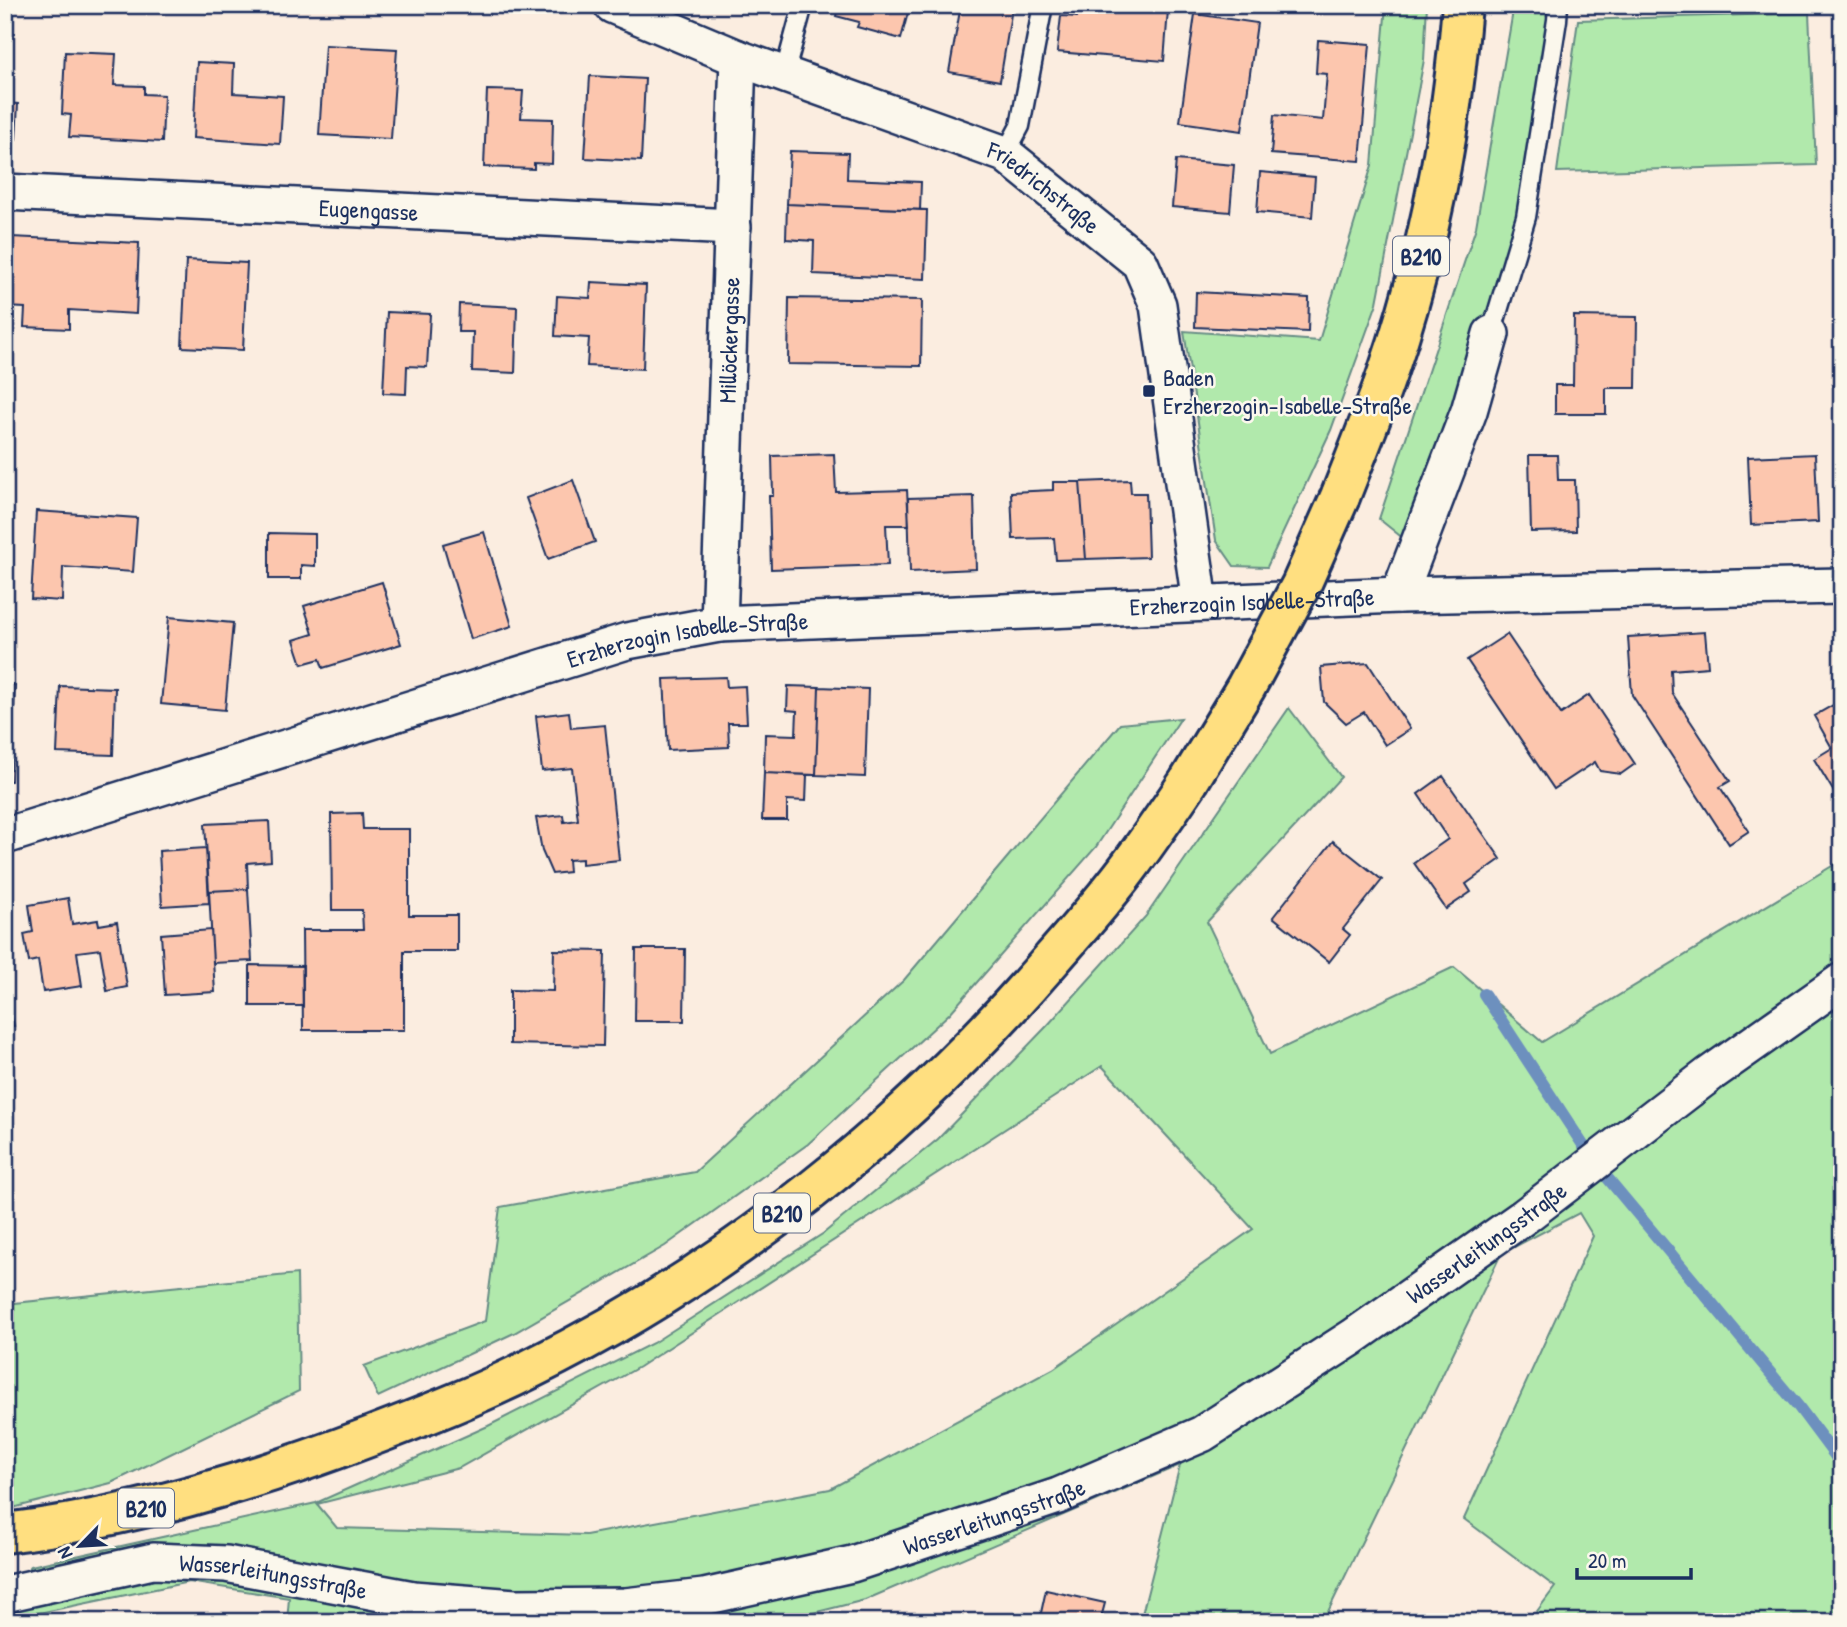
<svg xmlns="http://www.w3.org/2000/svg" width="1847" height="1627" font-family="'Patrick Hand',sans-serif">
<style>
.green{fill:#b1e9ac;stroke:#668c85;stroke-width:2;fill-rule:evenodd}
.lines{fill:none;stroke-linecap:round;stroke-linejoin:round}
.stream{stroke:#6d90be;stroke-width:12}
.building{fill:#fcc6ae;stroke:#1b2f5e;stroke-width:2}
.lane-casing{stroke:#1b2f5e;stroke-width:23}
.street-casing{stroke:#1b2f5e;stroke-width:40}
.primary-casing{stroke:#1b2f5e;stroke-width:44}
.lane{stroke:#fbf7ec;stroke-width:18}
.street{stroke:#fbf7ec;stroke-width:35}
.primary{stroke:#ffdf80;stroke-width:38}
.primary-bridge-casing{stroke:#1b2f5e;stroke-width:44;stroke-linecap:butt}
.primary-bridge{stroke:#ffdf80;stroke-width:38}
.poi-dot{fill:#1b2f5e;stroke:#fbf7ec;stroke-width:2.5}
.labels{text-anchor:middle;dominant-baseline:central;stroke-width:5;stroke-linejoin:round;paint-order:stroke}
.shield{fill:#fbf7ec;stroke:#5e6b89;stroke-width:2}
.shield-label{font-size:23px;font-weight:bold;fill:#1b2f5e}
.street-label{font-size:24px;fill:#1b2f5e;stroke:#fbf7ec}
.poi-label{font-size:24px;fill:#1b2f5e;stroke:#fbf7ec;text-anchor:start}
</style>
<rect width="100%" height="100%" fill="#fbede0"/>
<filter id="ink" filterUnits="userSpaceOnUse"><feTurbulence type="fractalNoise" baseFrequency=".0143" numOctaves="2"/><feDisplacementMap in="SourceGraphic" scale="14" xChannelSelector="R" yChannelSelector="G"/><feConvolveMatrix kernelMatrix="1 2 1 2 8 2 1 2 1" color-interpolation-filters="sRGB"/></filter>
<g filter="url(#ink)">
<path class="green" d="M1386,5H1427L1424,60L1377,303L1331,430L1267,567L1234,566L1216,540L1184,331L1319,341L1372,165Z
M1512,5H1552L1522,216L1409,543L1379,519L1476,227L1512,17Z
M1809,13L1816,165L1557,172L1578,20Z
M1289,708L1341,777L1207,922L1270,1054L1454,967L1542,1042L1842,860V1622H1529L1555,1587L1464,1519L1593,1236L1579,1213L1501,1254L1323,1622H1140L1180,1465L865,1600L777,1622H287L289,1598L189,1582L5,1620V1594L31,1566L316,1503L488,1426L653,1343L824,1233L938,1139L1047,1026L1146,916ZM1102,1066L1253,1229L1053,1369L830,1489L586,1535L337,1528L317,1504L459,1468L639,1367Z
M1181,718L1096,847L950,1013L808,1144L665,1246L514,1333L378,1397L364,1366L485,1321L500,1207L695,1172L904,980L1120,724Z
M297,1274L299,1391L111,1483L5,1510V1304Z"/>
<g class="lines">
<path class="stream" d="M1484,994L1587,1151
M1600,1169L1798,1406L1842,1465"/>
</g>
<path class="building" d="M839,5H910L901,39L857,27L859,22L836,16Z
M961,5H998L1012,8L1000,81L949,72Z
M1078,5H1110L1168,10L1164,61L1057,52L1061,16L1077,17Z
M1195,14L1257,23L1242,131L1180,122Z
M1318,40L1370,44L1360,161L1271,154L1274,115L1323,120L1327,74L1316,73Z
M325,45L397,49L391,139L319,135Z
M65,52L116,54L114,85L144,86V94L164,95L162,142L69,137L71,115L62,114Z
M197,62L234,64L233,93L283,96L280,144L193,138Z
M590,76L645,79L641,161L585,158Z
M487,90L523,91L521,118L553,119L552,164L534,163V169L484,167Z
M5,103L18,104L16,139L5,138Z
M790,151L848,153L847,179L921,182L920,210L787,204Z
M1176,160L1234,165L1230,212L1172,207Z
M1260,172L1315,177L1312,217L1257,212Z
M787,204L927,210L925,279L813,274L814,241L786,239Z
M5,236L11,237L7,307H5Z
M11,237L139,243L136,314L69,310V329L24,327L25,308L7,307Z
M186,260L247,263L243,350L182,347Z
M591,282L646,285L643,369L587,366L589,338L555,336L557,296L590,298Z
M1196,292L1309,298L1308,332L1195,327Z
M789,298L922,300L921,366L788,364Z
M459,304L517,307L515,373L472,371L473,332H458Z
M387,312L430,314L427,367L407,366L406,394L383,393Z
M1574,316L1637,317L1636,388H1606V414H1555V385H1573Z
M1839,420H1842V502H1839Z
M834,454L836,492L907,490L909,525H886L888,565L771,569L769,496H773L772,456Z
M1815,454L1818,522L1751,525L1748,457Z
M1529,455H1557L1558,480H1575L1576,531L1531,532Z
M573,480L595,542L548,559L526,498Z
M1130,480L1131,493H1146L1148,557L1086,559L1080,482Z
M1053,482H1080L1086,559L1056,560L1054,538L1013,539L1011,492L1053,490Z
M974,496L976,569L910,572L908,498Z
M36,511L137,518L133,572L63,567L62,601L31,599Z
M484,532L512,626L471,639L443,544Z
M269,533L315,534V566L301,565V579H269Z
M382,582L401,644L323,668L320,659L302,664L294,640L313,634L304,606Z
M169,617L233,623L225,710L161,704Z
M1705,632L1708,667L1671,670L1672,693L1730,781L1720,787L1749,831L1729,844L1632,695L1628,637Z
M1507,634L1561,714L1589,695L1635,764L1621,774L1600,771L1595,762L1554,789L1467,660Z
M1368,663L1410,729L1385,745L1364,712L1346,723L1324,702L1321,667Z
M726,677L727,687L745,686L747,723H728L729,747L668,750L664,679Z
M5,684L15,685L11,781H5Z
M60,686L115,688L113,755L57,753Z
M788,686L819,687L816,775L764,773L765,734L796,735L797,711L787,710Z
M819,687L868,689L865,777L816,775Z
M1842,700V787L1834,792L1814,759L1832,748L1814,716Z
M569,712L571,728L605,725L619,860L582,864V859L568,860L569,872L552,874L542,851L536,818L563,815L564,822L578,820L572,768L542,771L536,716Z
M764,773L807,775L806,801L787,800V820H762Z
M1443,776L1501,859L1466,884L1471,892L1446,909L1414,863L1448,839L1418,794Z
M362,813L363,829H409V915H457V951H404V1030H303L302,930H363L362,910H332L331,814Z
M269,821L271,861L247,863L248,889L209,891L205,824Z
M1333,841L1382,880L1343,929L1350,935L1329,962L1273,917Z
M206,848L209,903L162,906L159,851Z
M248,889L252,961L213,963L209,891Z
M68,898L72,924L98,920L99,925L117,922L127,987L107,991L100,949L77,952L82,986L43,992L38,960L29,962L24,934L33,932L29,905Z
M211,930L215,992L165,995L161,934Z
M636,949H685L684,1021H635Z
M554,950L605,951L603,1046L510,1044V990L553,991Z
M250,965L303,966V1006H250Z
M5,987L14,1026L5,1027Z
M1046,1590L1105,1603L1100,1622H1039Z"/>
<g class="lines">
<g class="lane-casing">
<path id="lane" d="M784,75L803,5
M1005,154L1020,126L1043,5
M1491,334L1526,217L1557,20L1558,5"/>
</g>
<g class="street-casing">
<g id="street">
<path id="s1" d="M612,5L738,58L1005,154L1140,263L1158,305L1200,603"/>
<path id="s2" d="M5,192L733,227"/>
<path d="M1399,595L1469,411L1491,334"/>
<path id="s3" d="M719,624L738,58"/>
<path id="s4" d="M5,836L627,641L719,624L1399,595L1842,586"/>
<path id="s5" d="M5,1594L153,1561L226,1564L413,1599L515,1607L625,1606L704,1597L852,1564L1058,1496L1202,1434L1353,1337L1525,1216L1710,1074L1842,981"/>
</g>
</g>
<g class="primary-casing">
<path id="primary" d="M1340,497C1356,456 1373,415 1387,374C1428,255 1452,130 1462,5
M5,1533C131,1518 252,1482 369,1437C424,1416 478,1395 530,1369C730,1271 907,1127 1052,959C1079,928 1107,897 1131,864C1151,837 1170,809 1189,781"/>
</g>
<use href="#lane" class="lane"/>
<use href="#street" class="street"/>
<use href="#primary" class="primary"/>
<g class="primary-bridge-casing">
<path id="primary-bridge" d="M1189,781L1246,687L1301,585L1340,497"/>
</g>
<use href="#primary-bridge" class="primary-bridge"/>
</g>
</g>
<rect class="poi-dot" x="1142" y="384" width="14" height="14" rx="3.5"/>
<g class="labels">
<g class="shield">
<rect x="1393" y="236.5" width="56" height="39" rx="5"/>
<rect x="754" y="1193.5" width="56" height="39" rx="5"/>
<rect x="118" y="1488.5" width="56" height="39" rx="5"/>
</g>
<g class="shield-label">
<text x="1421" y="256">B210</text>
<text x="782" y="1213">B210</text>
<text x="146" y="1508">B210</text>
</g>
<g class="street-label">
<text stroke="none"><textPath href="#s1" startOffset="471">Friedrichstraße</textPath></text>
<text stroke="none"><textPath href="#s2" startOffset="364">Eugengasse</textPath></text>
<text stroke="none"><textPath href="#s3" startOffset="284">Millöckergasse</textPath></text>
<text stroke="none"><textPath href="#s4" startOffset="1279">Erzherzogin Isabelle-Straße</textPath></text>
<text stroke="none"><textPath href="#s4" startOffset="712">Erzherzogin Isabelle-Straße</textPath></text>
<text stroke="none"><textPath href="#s5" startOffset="1575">Wasserleitungsstraße</textPath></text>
<text stroke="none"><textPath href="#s5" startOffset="1008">Wasserleitungsstraße</textPath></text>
<text stroke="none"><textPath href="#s5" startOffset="273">Wasserleitungsstraße</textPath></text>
</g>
<g class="poi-label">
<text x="1163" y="377">Baden<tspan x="1163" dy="28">Erzherzogin-Isabelle-Straße</tspan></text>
</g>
</g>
<rect width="1847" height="1627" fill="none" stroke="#fbf7ec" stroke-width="28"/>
<rect x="14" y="14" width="1819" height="1599" fill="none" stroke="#1b2f5e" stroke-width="2.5" filter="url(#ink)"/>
<g transform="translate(80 1546) rotate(245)" stroke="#fbf7ec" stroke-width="5" paint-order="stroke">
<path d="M0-5L12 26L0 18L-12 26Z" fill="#1b2f5e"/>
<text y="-10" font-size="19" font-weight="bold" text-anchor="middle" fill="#1b2f5e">N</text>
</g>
<path d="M1577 1568v10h114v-10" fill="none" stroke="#1b2f5e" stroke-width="3.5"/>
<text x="1588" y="1568" font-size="21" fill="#1b2f5e" stroke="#fbf7ec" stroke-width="5" paint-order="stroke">20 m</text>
</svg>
